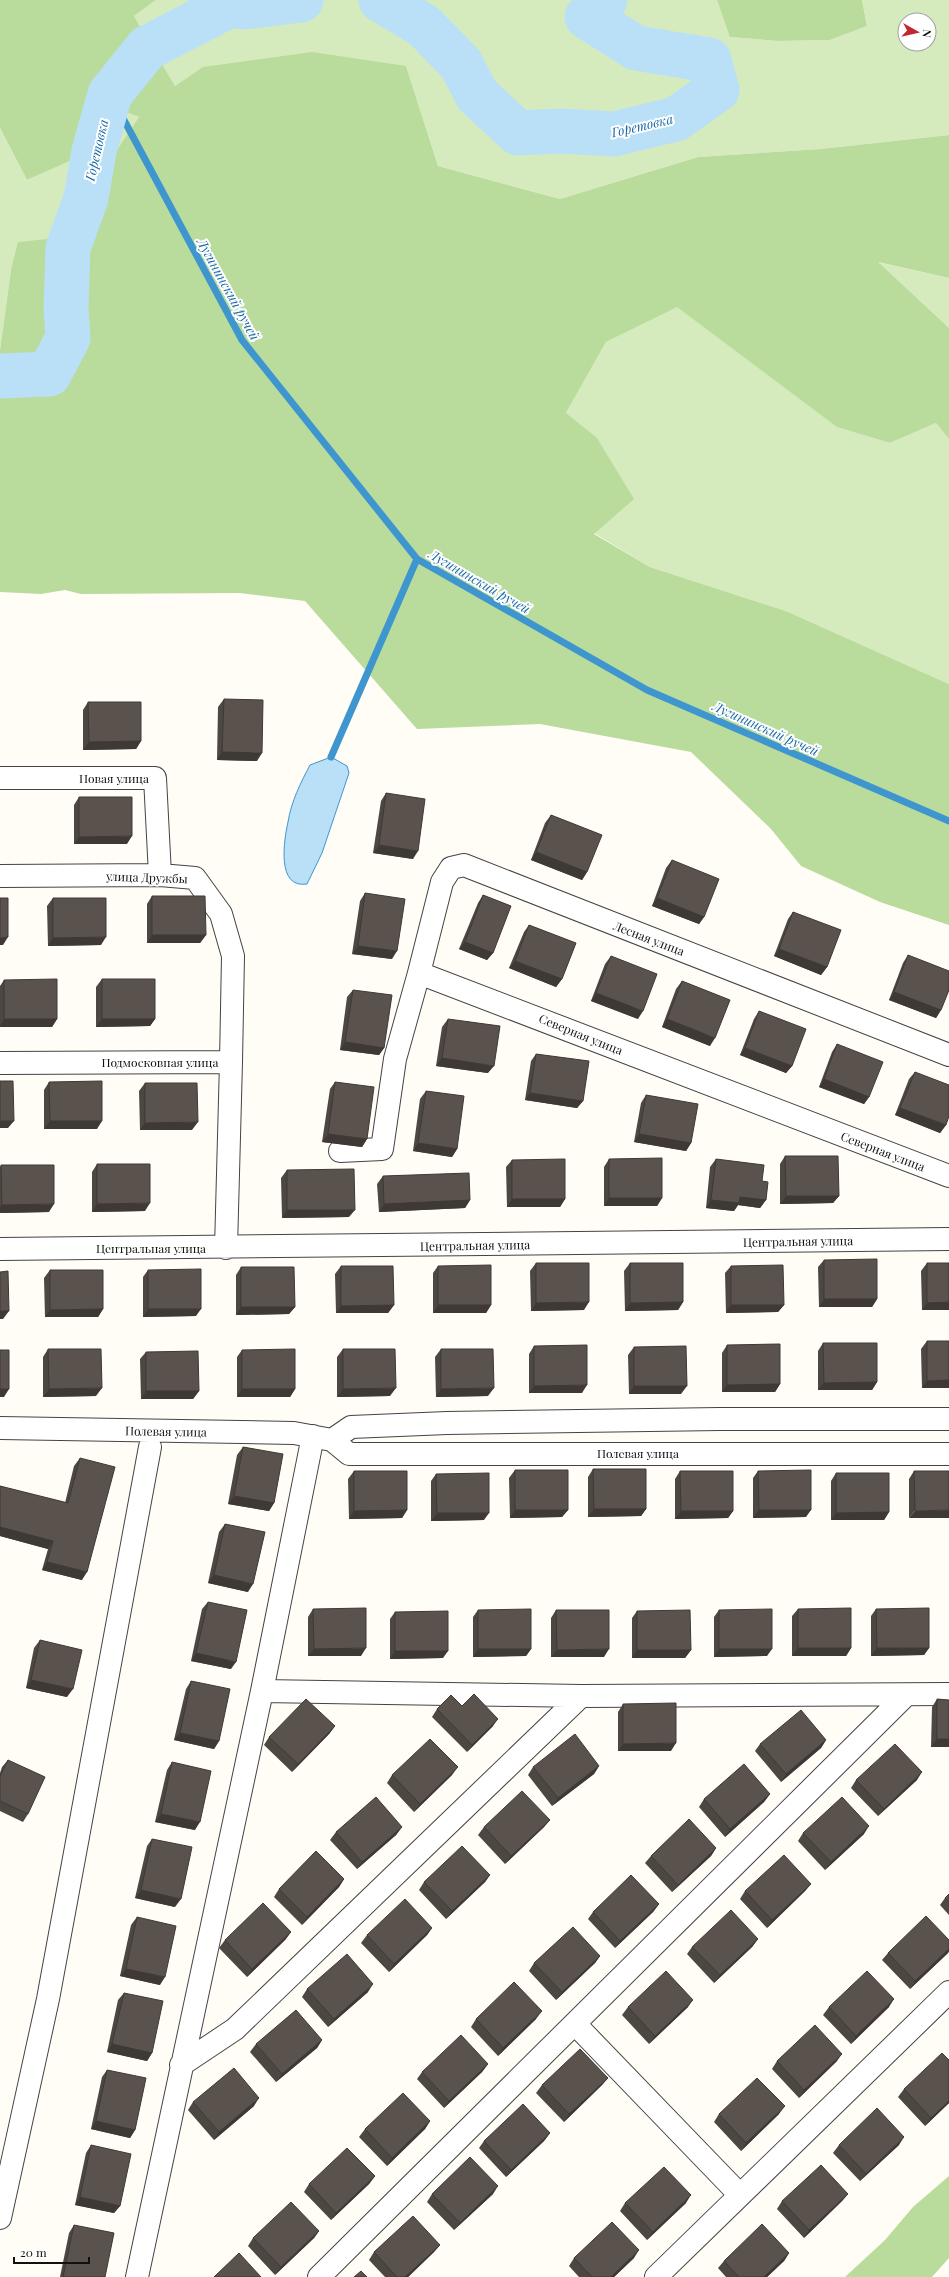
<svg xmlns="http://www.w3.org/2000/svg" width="949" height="2277" font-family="'Playfair Display',serif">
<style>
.green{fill:#d5ebbd;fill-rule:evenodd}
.forest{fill:#b9dc9c}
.water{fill:#b9e0f7;stroke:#3f96cf}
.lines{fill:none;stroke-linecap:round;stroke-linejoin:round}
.stream{stroke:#3f96cf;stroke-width:7}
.river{stroke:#b9e0f7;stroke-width:45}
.street-casing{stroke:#444;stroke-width:24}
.street{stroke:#fff;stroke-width:22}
.wall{fill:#4d4742}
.shaded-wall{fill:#3f3936}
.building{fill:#5a524d;stroke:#3f3936}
.labels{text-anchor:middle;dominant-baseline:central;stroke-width:4;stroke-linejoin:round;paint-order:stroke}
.street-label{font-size:12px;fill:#111;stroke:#fff}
.water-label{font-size:13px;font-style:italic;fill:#1768a6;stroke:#fff}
</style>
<rect width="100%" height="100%" fill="#fffdf5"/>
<path class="green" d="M156,0H717L731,37L778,41L830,40L867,26L862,0H949V135L820,149L698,157L560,199L438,166L406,66L204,67L175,86L134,16ZM905,20H929V44H905Z
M90,97L139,117L116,151L77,236L11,270L0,350V128L27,180L70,161Z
M877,262L949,278V328Z
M677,306L838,427L890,443L936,423L949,439V684L786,611L650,567L594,533L566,413L606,342Z"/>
<path class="forest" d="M0,0H156L134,16L175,86L203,67L312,52L406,66L438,166L560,199L698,157L820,149L949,135V278L878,262L949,328V439L936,423L890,443L837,427L677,307L606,342L566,413L597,438L634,499L594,534L650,567L786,611L949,684V925L880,902L801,866L771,829L691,752L540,724L417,729L305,601L240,593L81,594L65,590L41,594L0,592V350L11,270L18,242L77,236L116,151L139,117L90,98L70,161L27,180L0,128Z
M717,0H862L867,26L830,40L778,41L730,37Z
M949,2176V2258L932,2277H845L885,2240L913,2207Z"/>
<path class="water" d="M331,757L347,766L349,773L322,853L307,884C276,889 284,840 288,822C291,802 301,782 310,765Z"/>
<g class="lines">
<path class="stream" d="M110,94L242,340L417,559L647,690L949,821
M331,757L417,559"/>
<path class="river" d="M381,0L424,26L461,64L477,95L518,133L561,131L614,134L676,119L717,90L709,60L636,48L587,17L605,0
M0,376L49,374L68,338L66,309L68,248L86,198L94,151L110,94L147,48L230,5L244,7L301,0"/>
<g class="street-casing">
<path id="street" d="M0,778H155L160,875
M0,876L160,875L195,878L221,914L233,956L231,1062
M419,973L442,882L451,868L464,865L949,1055
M0,1063L231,1062L226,1248
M340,1151L382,1149L395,1059L419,973L949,1176
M0,1249L949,1239
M0,1428L294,1433L332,1440L349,1454H949
M332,1440L351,1427L447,1423L720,1419H949
M262,1691L581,1696L949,1694
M575,2024L740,2195
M181,2065L235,2029L581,1696
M0,2218L48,1999L150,1447
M137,2277L262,1691L313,1436
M319,2277L905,1696
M656,2277L949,1992"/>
</g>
<use href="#street" class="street"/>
</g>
<path class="wall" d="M224,699L257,761L217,760L218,707Z
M88,702L141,741L136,749L83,750V710Z
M386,793L413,859L373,853L381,801Z
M79,797L127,844H74V805Z
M551,815L587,872L582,880L531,860L545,823Z
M672,860L704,917L699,924L652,906L666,868Z
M365,893L392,959L352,954L360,901Z
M483,895L493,953L487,960L459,949L478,903Z
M152,896L206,935L200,943H147V904Z
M53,898L101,945L48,946L47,906Z
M793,912L827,967L821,975L774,956L788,919Z
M529,925L562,979L556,987L509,968L524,932Z
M908,955L941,1010L936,1018L889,1000L903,963Z
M611,956L638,1019L591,1001L605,964Z
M102,979L155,1019L150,1026L96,1027V987Z
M4,980L57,1019L52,1027H0V986Z
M682,981L710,1046L662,1027L676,989Z
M353,990L384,1048L379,1055L340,1050L347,997Z
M759,1011L792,1066L786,1073L740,1055L754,1019Z
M448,1019L488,1073L436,1066L442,1027Z
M837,1044L869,1097L864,1104L819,1087L832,1052Z
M536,1054L583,1101L577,1108L525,1100L531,1061Z
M915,1072L946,1125L940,1133L895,1115L909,1079Z
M49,1082L97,1129H44V1090Z
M335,1082L367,1139L362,1147L322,1142L330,1089Z
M145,1083L192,1130H140L139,1091Z
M426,1091L457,1149L452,1157L413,1151L420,1099Z
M646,1095L691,1143L686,1151L634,1142L641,1103Z
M785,1156L839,1196L833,1203L780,1204V1164Z
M609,1159L662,1198L657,1206H604V1167Z
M716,1159L762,1181L766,1200L760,1208L738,1205L734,1211L706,1208L710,1167Z
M512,1160L565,1199L560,1207H507L506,1167Z
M97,1164L145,1211L92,1212V1172Z
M1,1165L49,1212L0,1213V1167Z
M287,1170L349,1217L282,1218L281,1178Z
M383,1176L470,1200L465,1208L379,1212L377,1184Z
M824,1260L877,1299L872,1307H819L818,1267Z
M536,1263L584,1310L531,1311L530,1271Z
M630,1263L683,1302L678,1310L625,1311L624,1271Z
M927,1263L949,1310H922L921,1271Z
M341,1266L394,1305L388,1313H336L335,1274Z
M438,1266L491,1305L486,1313H433V1273Z
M731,1266L784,1305L778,1312L726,1313L725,1273Z
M241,1267L295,1307L289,1314L236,1315V1275Z
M50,1270L103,1309L98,1317H45L44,1278Z
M148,1270L196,1316L143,1317V1277Z
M927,1341H949V1388H922L921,1349Z
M823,1343L877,1382L872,1390H818V1351Z
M727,1345L780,1384L775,1392H722V1353Z
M534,1346L582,1393H529V1354Z
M634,1347L681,1394H629L628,1355Z
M48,1349L96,1396L43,1397V1357Z
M343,1349L390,1396L337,1397V1357Z
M441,1349L488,1396L436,1397L435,1357Z
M242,1350L295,1389L290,1397H237V1357Z
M146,1352L199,1391L193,1399H141L140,1359Z
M243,1447L274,1503L269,1511L228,1504L237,1455Z
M80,1458L82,1580L42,1570L48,1549L0,1536V1486L65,1503L74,1466Z
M593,1469L646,1509L641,1516L588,1517V1477Z
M515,1470L568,1510L562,1517L510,1518L509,1478Z
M354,1471L407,1510L402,1518L349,1519L348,1479Z
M680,1471L733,1511L728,1518L675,1519V1479Z
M758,1471L806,1517L753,1518V1478Z
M914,1471H949L909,1518V1479Z
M836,1473L889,1512L884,1520H831V1481Z
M436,1474L484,1520L431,1521V1481Z
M225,1524L248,1592L208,1583L219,1532Z
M208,1602L231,1669L191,1661L202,1609Z
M313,1609L361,1656H308V1617Z
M798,1609L851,1648L846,1656H792V1616Z
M876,1609L929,1648L924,1655L871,1656V1616Z
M478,1610L531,1649L526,1656L473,1657V1617Z
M556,1610L604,1657H551V1618Z
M719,1610L767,1656L714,1657V1617Z
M637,1611L691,1650L685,1658H632V1618Z
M395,1612L443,1658L390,1659V1619Z
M40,1640L67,1697L26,1688L34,1648Z
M191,1681L219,1741L214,1749L174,1740L186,1689Z
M937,1699L949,1700V1747H931L932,1707Z
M623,1704L671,1751H618V1712Z
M462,1706L493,1726L467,1752L432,1717L437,1709Z
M335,1726L329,1734L292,1772L264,1745L269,1737Z
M826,1740L821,1748L781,1782L755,1751L760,1744Z
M8,1760L28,1814L23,1822L0,1811V1773L2,1767Z
M172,1762L195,1830L155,1822L167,1770Z
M599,1766L594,1774L552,1806L528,1775L533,1767Z
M392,1775H452L414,1812L387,1783Z
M856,1780H917L878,1816L851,1788Z
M770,1794L764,1802L725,1837L699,1807L704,1799Z
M550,1820L544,1827L505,1864L478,1835L484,1827Z
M402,1827L396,1835L357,1869L330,1840L336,1832Z
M803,1833L864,1834L825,1870L798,1841Z
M152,1839L175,1907L135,1898L147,1846Z
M716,1848L711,1856L672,1892L645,1863L651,1856Z
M490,1875L485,1882L446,1919L419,1890L424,1882Z
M344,1879L339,1887L302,1925L274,1897L279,1889Z
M811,1884L805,1891L767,1928L740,1899L745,1891Z
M949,1894V1915L940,1905L945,1898Z
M659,1904L653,1912L615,1948L588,1919L593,1912Z
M137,1917L160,1985L120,1976L131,1925Z
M432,1928L427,1935L389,1972L361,1943L367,1935Z
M291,1932L285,1940L247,1977L219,1948L225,1940Z
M758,1939L752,1947L714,1983L687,1954L692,1947Z
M949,1940V1951L948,1953L910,1989L882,1960L888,1953Z
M600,1956L595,1963L556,2000L529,1971L534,1963Z
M307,1989L368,1992L328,2027L302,1997Z
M124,1993L152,2053L147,2061L107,2052L118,2000Z
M628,2007H688L649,2044L622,2015Z
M829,2007H889L851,2044L823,2015Z
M476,2019H536L498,2056L471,2027Z
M322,2040L317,2048L276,2082L250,2052L256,2044Z
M949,2060V2103L925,2126L898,2097L904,2089Z
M777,2061H837L799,2098L772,2069Z
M488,2064L482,2072L444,2108L417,2079L422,2072Z
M107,2070L135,2130L130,2138L91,2129L102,2077Z
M608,2078L602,2085L564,2122L536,2093L542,2085Z
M193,2102L254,2106L214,2140L188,2110Z
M719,2114H779L741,2151L714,2122Z
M430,2121L425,2129L387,2166L359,2137L365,2129Z
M550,2133L544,2141L506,2177L479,2148L484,2141Z
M91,2145L120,2206L114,2213L75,2205L86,2153Z
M839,2145H899L860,2181L833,2153Z
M375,2176L369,2184L331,2220L304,2192L309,2184Z
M432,2194H493L454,2230L427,2202Z
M848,2194L842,2201L804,2238L777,2209L782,2201Z
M625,2203H686L647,2240L620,2211Z
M74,2225L105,2277H60L69,2233Z
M319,2231L314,2238L275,2275L248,2246L253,2238Z
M440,2245L434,2252L408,2277H385L369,2260L374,2252Z
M789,2253L784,2261L767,2277H726L718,2268L724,2261Z
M574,2258H634L614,2277H579L569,2266Z"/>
<path class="shaded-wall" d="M141,741L136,749L83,750L89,742Z
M222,752L262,753L257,761L217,760Z
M132,836L127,844H74L79,837Z
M379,845L418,851L413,859L373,853Z
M536,852L587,872L582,880L531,860Z
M657,898L704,917L699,924L652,906Z
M152,935H206L200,943H147Z
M8,937L3,945H0V938Z
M106,937L101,945L48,946L53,938Z
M465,942L493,953L487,960L459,949Z
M358,946L397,951L392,959L352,954Z
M779,949L827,967L821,975L774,956Z
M515,961L562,979L556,987L509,968Z
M894,992L941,1010L936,1018L889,1000Z
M596,993L643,1011L638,1019L591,1001Z
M4,1019H57L52,1027H0V1026Z
M102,1019H155L150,1026L96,1027Z
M667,1019L715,1038L710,1046L662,1027Z
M345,1042L384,1048L379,1055L340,1050Z
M745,1048L792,1066L786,1073L740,1055Z
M442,1058L494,1066L488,1073L436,1066Z
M824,1079L869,1097L864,1104L819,1087Z
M530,1093L583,1101L577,1108L525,1100Z
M900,1108L946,1125L940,1133L895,1115Z
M0,1121H14L8,1128H0Z
M50,1121H102L97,1129H44Z
M198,1122L192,1130H140L145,1123Z
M328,1134L367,1139L362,1147L322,1142Z
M639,1134L691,1143L686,1151L634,1142Z
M418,1143L457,1149L452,1157L413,1151Z
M786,1196H839L833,1203L780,1204Z
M740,1197L766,1200L760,1208L738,1205L734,1211L706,1208L711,1200Z
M609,1198H662L657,1206H604Z
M512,1199H565L560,1207H507Z
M470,1200L465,1208L379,1212L384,1204Z
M150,1203L145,1211L92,1212L97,1204Z
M54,1204L49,1212L0,1213V1207L2,1205Z
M287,1210H355L349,1217L282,1218Z
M824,1299H877L872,1307H819Z
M589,1302L584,1310L531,1311L536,1303Z
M683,1302L678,1310L625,1311L630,1303Z
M949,1302V1310H922L927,1303Z
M394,1305L388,1313H336L341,1306Z
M438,1305H491L486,1313H433Z
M731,1305H784L778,1312L726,1313Z
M241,1307H295L289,1314L236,1315Z
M103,1309L98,1317H45L50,1310Z
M148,1309H201L196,1316L143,1317Z
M0,1311H9L3,1319H0Z
M949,1380V1388H922L927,1381Z
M877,1382L872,1390H818L824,1383Z
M780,1384L775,1392H722L727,1385Z
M587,1385L582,1393H529L534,1386Z
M634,1386H687L681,1394H629Z
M102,1388L96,1396L43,1397L49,1389Z
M396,1388L390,1396L337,1397L343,1389Z
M494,1388L488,1396L436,1397L441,1389Z
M0,1389H9L4,1397H0Z
M242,1389H295L290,1397H237Z
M146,1391H199L193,1399H141Z
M234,1496L274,1503L269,1511L228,1504Z
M594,1509H646L641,1516L588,1517Z
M407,1510L402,1518L349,1519L354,1511Z
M515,1510H568L562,1517L510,1518Z
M759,1510H811L806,1517L753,1518Z
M949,1510V1518H909L915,1511Z
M681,1511H733L728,1518L675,1519Z
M889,1512L884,1520H831L836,1513Z
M437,1513H489L484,1520L431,1521Z
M0,1527L53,1541L48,1549L0,1536Z
M47,1562L87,1572L82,1580L42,1570Z
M214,1575L253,1584L248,1592L208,1583Z
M366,1648L361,1656H308L314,1649Z
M798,1648H851L846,1656H792Z
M877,1648H929L924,1655L871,1656Z
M478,1649H531L526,1656L473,1657Z
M609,1649L604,1657H551L557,1650Z
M719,1649H772L767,1656L714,1657Z
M637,1650H691L685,1658H632Z
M395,1651H448L443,1658L390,1659Z
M196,1653L236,1662L231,1669L191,1661Z
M31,1680L73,1689L67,1697L26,1688Z
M498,1719L493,1726L467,1752L472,1745Z
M335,1726L329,1734L292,1772L298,1764Z
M180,1733L219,1741L214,1749L174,1740Z
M937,1739H949V1747H931Z
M826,1740L821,1748L781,1782L786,1774Z
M676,1743L671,1751H618L623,1744Z
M599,1766L594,1774L552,1806L558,1798Z
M458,1767L452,1775L414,1812L420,1804Z
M922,1772L917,1780L878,1816L884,1809Z
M770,1794L764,1802L725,1837L730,1829Z
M161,1814L200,1822L195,1830L155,1822Z
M550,1820L544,1827L505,1864L511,1856Z
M869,1826L864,1834L825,1870L831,1862Z
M402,1827L396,1835L357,1869L362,1862Z
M716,1848L711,1856L672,1892L678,1885Z
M490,1875L485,1882L446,1919L452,1911Z
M344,1879L339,1887L302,1925L307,1917Z
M811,1884L805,1891L767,1928L772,1920Z
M141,1890L181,1899L175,1907L135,1898Z
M659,1904L653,1912L615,1948L620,1941Z
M432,1928L427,1935L389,1972L394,1964Z
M291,1932L285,1940L247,1977L252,1969Z
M758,1939L752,1947L714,1983L720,1975Z
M949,1949V1951L948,1953L910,1989L915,1981Z
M600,1956L595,1963L556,2000L562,1992Z
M126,1969L165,1977L160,1985L120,1976Z
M373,1984L368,1992L328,2027L334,2019Z
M894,1999L889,2007L851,2044L856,2036Z
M693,2000L688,2007L649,2044L655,2036Z
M542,2011L536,2019L498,2056L503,2048Z
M322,2040L317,2048L276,2082L282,2074Z
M112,2044L152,2053L147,2061L107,2052Z
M842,2054L837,2061L799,2098L804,2090Z
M488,2064L482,2072L444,2108L449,2101Z
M608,2078L602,2085L564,2122L569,2114Z
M259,2098L254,2106L214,2140L219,2132Z
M949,2101V2103L925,2126L931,2118Z
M785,2106L779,2114L741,2151L746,2143Z
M96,2121L135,2130L130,2138L91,2129Z
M430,2121L425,2129L387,2166L392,2158Z
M550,2133L544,2141L506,2177L511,2170Z
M904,2137L899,2145L860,2181L866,2174Z
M375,2176L369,2184L331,2220L336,2213Z
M498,2186L493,2194L454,2230L460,2223Z
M848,2194L842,2201L804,2238L809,2230Z
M691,2195L686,2203L647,2240L653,2232Z
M80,2197L120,2206L114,2213L75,2205Z
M319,2231L314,2238L275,2275L281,2267Z
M440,2245L434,2252L408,2277H405Z
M639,2250L634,2258L614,2277H611Z
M789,2253L784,2261L767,2277H764Z"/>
<path class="building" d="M224,699L263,700L262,753L222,752Z
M88,702H141V741L89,742Z
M386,793L425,799L418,851L379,845Z
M79,797H132V836L79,837Z
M551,815L602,835L587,872L536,852Z
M672,860L719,879L704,917L657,898Z
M365,893L405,899L397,951L358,946Z
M483,895L511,906L493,953L465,942Z
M152,896H205L206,935H152Z
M0,898H8V937L0,938Z
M53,898H106V937L53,938Z
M793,912L841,930L827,967L779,949Z
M529,925L576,943L562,979L515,961Z
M908,955L949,971V990L941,1010L894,992Z
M611,956L657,974L643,1011L596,993Z
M57,979V1019H4V980Z
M102,979H155V1019H102Z
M682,981L730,1000L715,1038L667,1019Z
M353,990L392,995L384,1048L345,1042Z
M759,1011L806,1029L792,1066L745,1048Z
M448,1019L500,1026L494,1066L442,1058Z
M837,1044L883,1062L869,1097L824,1079Z
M536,1054L589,1061L583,1101L530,1093Z
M915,1072L949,1085V1116L946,1125L900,1108Z
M0,1081H13L14,1121H0Z
M102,1081V1121H50L49,1082Z
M335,1082L374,1087L367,1139L328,1134Z
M145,1083H197L198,1122L145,1123Z
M426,1091L464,1096L457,1149L418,1143Z
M646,1095L698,1104L691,1143L639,1134Z
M785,1156H838L839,1196H786Z
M662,1158V1198H609V1159Z
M565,1159V1199H512V1160Z
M716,1159L764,1165L762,1181L768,1182L766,1200L740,1197L739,1203L711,1200Z
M97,1164H150V1203L97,1204Z
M1,1165H54V1204L2,1205Z
M354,1169L355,1210H287V1170Z
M469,1173L470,1200L384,1204L383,1176Z
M877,1259V1299H824V1260Z
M536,1263H589V1302L536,1303Z
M630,1263H683V1302L630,1303Z
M927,1263H949V1302L927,1303Z
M491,1265V1305H438V1266Z
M783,1265L784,1305H731V1266Z
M341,1266H393L394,1305L341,1306Z
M241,1267H294L295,1307H241Z
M201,1269V1309H148V1270Z
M50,1270H103V1309L50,1310Z
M8,1271L9,1311H0V1272Z
M927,1341H949V1380L927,1381Z
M823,1343H877V1382L824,1383Z
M780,1344V1384L727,1385V1345Z
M587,1345V1385L534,1386V1346Z
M686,1346L687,1386H634V1347Z
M48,1349H101L102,1388L49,1389Z
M295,1349V1389H242V1350Z
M343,1349H395L396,1388L343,1389Z
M441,1349H493L494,1388L441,1389Z
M0,1350H9V1389H0Z
M198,1351L199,1391H146V1352Z
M243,1447L283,1454L274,1503L234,1496Z
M80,1458L115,1467L87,1572L47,1562L53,1541L0,1527V1486L68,1503Z
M593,1469H646V1509H594Z
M515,1470H568V1510H515Z
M811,1470V1510H759L758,1471Z
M354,1471H407V1510L354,1511Z
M680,1471H733V1511H681Z
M914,1471H949V1510L915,1511Z
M489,1473V1513H437L436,1474Z
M836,1473H889V1512L836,1513Z
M225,1524L265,1532L253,1584L214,1575Z
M208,1602L247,1610L236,1662L196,1653Z
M366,1608V1648L314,1649L313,1609Z
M851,1608V1648H798V1609Z
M929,1608V1648H877L876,1609Z
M531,1609V1649H478V1610Z
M772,1609V1649H719V1610Z
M556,1610H609V1649L557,1650Z
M690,1610L691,1650H637V1611Z
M448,1611V1651H395V1612Z
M40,1640L82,1650L73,1689L31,1680Z
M191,1681L230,1689L219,1741L180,1733Z
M474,1694L498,1719L472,1745L437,1709L451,1695L462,1706Z
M306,1699L335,1726L298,1764L269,1737Z
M937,1699L949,1700V1739H937Z
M676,1703V1743L623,1744V1704Z
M801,1710L826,1740L786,1774L760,1744Z
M575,1734L599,1766L558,1798L533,1767Z
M430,1739L458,1767L420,1804L392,1775Z
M895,1744L922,1772L884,1809L856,1780Z
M8,1760L45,1777L28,1814L0,1801V1776Z
M172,1762L211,1771L200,1822L161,1814Z
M744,1764L770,1794L730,1829L704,1799Z
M522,1791L550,1820L511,1856L484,1827Z
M376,1797L402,1827L362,1862L336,1832Z
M842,1797L869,1826L831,1862L803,1833Z
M689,1819L716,1848L678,1885L651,1856Z
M152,1839L192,1847L181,1899L141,1890Z
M462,1846L490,1875L452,1911L424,1882Z
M316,1851L344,1879L307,1917L279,1889Z
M784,1855L811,1884L772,1920L745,1891Z
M631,1875L659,1904L620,1941L593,1912Z
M949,1894V1902L945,1898Z
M405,1899L432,1928L394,1964L367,1935Z
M263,1903L291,1932L252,1969L225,1940Z
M731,1910L758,1939L720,1975L692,1947Z
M926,1916L949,1940V1949L915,1981L888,1953Z
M137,1917L176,1926L165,1977L126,1969Z
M573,1927L600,1956L562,1992L534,1963Z
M347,1954L373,1984L334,2019L307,1989Z
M666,1971L693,2000L655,2036L628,2007Z
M867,1971L894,1999L856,2036L829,2007Z
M514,1982L542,2011L503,2048L476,2019Z
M124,1993L163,2001L152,2053L112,2044Z
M296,2010L322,2040L282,2074L256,2044Z
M815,2025L842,2054L804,2090L777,2061Z
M461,2035L488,2064L449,2101L422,2072Z
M580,2049L608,2078L569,2114L542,2085Z
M942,2053L949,2060V2101L931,2118L904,2089Z
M234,2068L259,2098L219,2132L193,2102Z
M107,2070L146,2078L135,2130L96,2121Z
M757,2078L785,2106L746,2143L719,2114Z
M403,2093L430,2121L392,2158L365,2129Z
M523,2104L550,2133L511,2170L484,2141Z
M877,2108L904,2137L866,2174L839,2145Z
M91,2145L131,2154L120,2206L80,2197Z
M347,2148L375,2176L336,2213L309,2184Z
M470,2157L498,2186L460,2223L432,2194Z
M821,2165L848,2194L809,2230L782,2201Z
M664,2167L691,2195L653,2232L625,2203Z
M291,2202L319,2231L281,2267L253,2238Z
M413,2216L440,2245L405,2277H397L374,2252Z
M612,2222L639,2250L611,2277H592L574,2258Z
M762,2224L789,2253L764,2277H739L724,2261Z
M74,2225L114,2233L105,2277H63Z
M239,2253L261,2277H214Z
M361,2271L367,2277H354Z"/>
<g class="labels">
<g class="street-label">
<text x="114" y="778">Новая улица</text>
<text transform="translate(147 877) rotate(2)">улица Дружбы</text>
<text transform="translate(649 938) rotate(21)">Лесная улица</text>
<text transform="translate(581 1034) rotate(22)">Северная улица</text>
<text x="160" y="1062">Подмосковная улица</text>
<text transform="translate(883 1151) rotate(21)">Северная улица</text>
<text transform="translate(798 1241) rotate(-1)">Центральная улица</text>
<text transform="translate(475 1245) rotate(-1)">Центральная улица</text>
<text x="151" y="1248">Центральная улица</text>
<text transform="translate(166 1431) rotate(1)">Полевая улица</text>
<text x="638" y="1453">Полевая улица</text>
</g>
<g class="water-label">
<text transform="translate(642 125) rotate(-13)">Горетовка</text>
<text transform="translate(96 150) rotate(-77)">Горетовка</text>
<text transform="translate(229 289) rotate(61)">Лугининский ручей</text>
<text transform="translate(480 581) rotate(30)">Лугининский ручей</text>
<text transform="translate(766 728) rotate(24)">Лугининский ручей</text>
</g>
</g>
<g transform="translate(917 32) rotate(98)"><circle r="19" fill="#ffffff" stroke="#a0a0a0"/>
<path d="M0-3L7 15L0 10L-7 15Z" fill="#c4262e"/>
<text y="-6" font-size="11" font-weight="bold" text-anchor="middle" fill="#111111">N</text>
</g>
<path d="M14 2257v6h75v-6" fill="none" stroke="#111111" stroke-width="2"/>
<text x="20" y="2257" font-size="12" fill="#111111" stroke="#ffffff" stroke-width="3" paint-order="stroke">20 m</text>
</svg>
